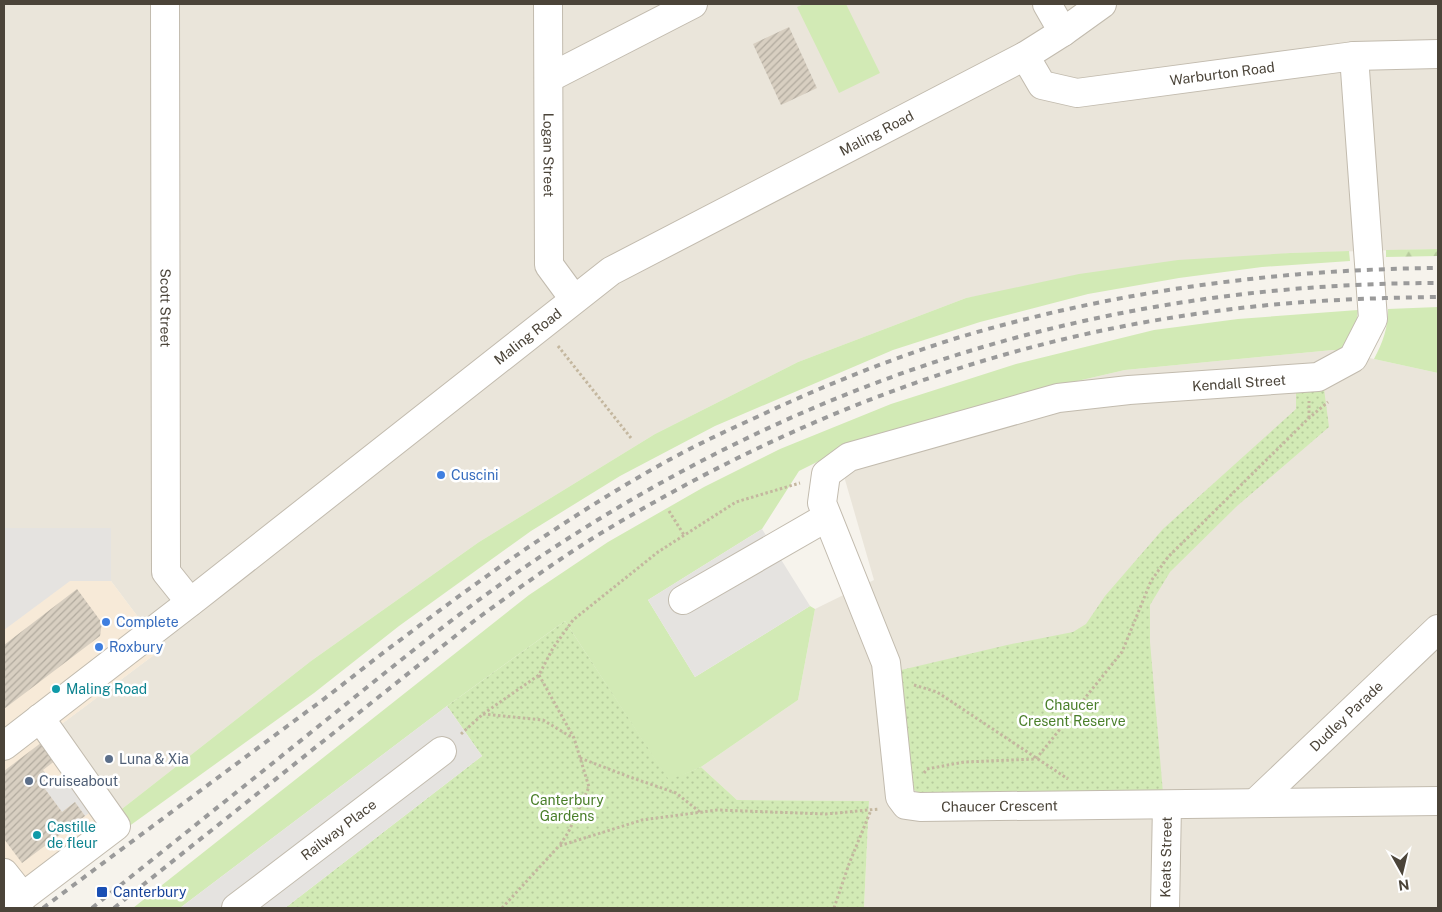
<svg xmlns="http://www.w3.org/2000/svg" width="1442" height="912" font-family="'Public Sans',sans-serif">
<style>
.residential{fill:#eae5da}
.commercial{fill:#f7ead8}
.green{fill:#d2eab5}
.forest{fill:url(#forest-firs)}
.park{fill:url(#park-dots)}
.parking{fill:#e5e3e0}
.building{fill:url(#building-hatch)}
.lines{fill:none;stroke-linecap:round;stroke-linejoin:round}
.minor-casing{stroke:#c2bbae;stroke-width:30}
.path{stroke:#c4b79f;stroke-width:3;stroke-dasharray:2.5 2.5;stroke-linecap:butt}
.minor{stroke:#fff;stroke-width:28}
.rail{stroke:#9a9a9a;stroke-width:4;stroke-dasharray:6 6;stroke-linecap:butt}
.shop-dot{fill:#3f7fe0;stroke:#fff;stroke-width:2}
.culture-dot{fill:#0f9aa8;stroke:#fff;stroke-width:2}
.service-dot{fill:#5c6f8a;stroke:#fff;stroke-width:2}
.transit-dot{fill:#1a4fb4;stroke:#fff;stroke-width:2}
.labels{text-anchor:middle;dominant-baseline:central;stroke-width:5;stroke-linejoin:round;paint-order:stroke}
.street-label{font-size:14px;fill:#4b4439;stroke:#fff}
.shop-label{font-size:14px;fill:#366cbe;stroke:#fff;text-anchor:start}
.culture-label{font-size:14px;fill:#0d838f;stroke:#fff;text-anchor:start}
.park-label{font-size:14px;fill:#4a7f2a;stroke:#fff}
.service-label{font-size:14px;fill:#4e5e75;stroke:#fff;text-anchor:start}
.transit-label{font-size:14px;fill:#164399;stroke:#fff;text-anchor:start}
</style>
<defs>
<pattern id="forest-firs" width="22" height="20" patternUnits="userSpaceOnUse" patternTransform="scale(1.25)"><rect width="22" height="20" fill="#d2eab5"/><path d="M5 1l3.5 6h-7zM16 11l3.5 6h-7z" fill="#b6ca9c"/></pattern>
<pattern id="park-dots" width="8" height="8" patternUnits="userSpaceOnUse" patternTransform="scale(1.25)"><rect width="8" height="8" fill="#d2eab5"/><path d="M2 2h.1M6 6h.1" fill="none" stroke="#b6ca9c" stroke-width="1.8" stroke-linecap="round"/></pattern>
<pattern id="building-hatch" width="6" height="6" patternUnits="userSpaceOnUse" patternTransform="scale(1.25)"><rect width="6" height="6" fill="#d8cfc1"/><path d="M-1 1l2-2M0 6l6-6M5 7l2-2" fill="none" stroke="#b1aa9e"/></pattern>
</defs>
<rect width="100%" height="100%" fill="#f6f3ec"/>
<path class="residential" d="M4,4H1438V249L1290,253L966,298L798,362L655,434L479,542L311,661L118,812L55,729L162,649L111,581V528H4Z
M1333,350L1438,373V908H864L869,801L737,800L701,767L798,700L815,609L874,580L837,452L1060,385L1125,370Z"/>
<path class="commercial" d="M4,528H111V581L162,649L55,729L128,827L4,908Z"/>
<path class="green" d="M804,4H846L880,73L839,93L797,7Z
M1349,251L1350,261L1262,267L1179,278L1088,294L980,322L893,350L715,426L620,476L531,531L399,626L314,693L128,827L118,812L311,661L479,542L655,434L798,362L966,298L1079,274L1178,260L1290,253Z
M1438,307V373L1374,359C1383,342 1388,328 1388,309Z
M1358,310L1356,326L1343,352L1333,350L1125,370L1060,385L837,452L799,471L762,529L648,600L695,677L810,606L815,609L798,700L701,767L669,781L565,621L447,706L180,908H133L529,595L608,542L704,487L780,449L891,404L1016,364L1154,330L1238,319Z"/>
<path class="forest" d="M1438,249V256L1386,257V250Z"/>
<path class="park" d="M1324,389L1329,427L1237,506L1170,572L1150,605V642L1163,793L917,792L913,789L897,671L1007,645L1073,632L1086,624L1105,596L1163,529L1296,409V393Z
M565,621L669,780L701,767L737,800L869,801L864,908H285L482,756L447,706Z"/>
<path class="parking" d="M4,528H111V581H70L4,630Z
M762,529L810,606L695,677L648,600Z
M447,706L482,756L285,908H180Z
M72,770L99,806L85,816L75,802L62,812L45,789Z"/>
<path class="building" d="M789,27L817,88L781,105L753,44Z
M77,589L102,623L100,636L4,709V645Z
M46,739L60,757L43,770L53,783L45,789L62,812L75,802L85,816L22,863L4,839V771Z"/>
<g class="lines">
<g class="minor-casing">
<g id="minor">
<path id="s1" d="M165,4L166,572L190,602"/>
<path id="s2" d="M548,4L549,265L574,299"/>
<path d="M1047,4L1063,32"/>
<path id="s3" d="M1025,56L1042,85L1077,93L1354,56L1438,54"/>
<path id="s4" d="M1354,56L1373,319L1353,358L1318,377L1129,390L1058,398L849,457L826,474L822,503L886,663L900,797L906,805L920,807L1438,801"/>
<path d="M549,78L693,4"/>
<path d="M683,600L827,517"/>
<path id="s5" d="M4,746L197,597L611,271L1025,56L1063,32L1102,4"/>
<path id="s6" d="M1255,803L1438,629"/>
<path d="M4,873L23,897"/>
<path d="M8,908L116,826L40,718"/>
<path id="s7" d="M236,908L442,751"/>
<path id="s8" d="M1165,908L1167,805"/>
</g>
</g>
<path class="path" d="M558,346L631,438
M1309,418V401
M669,511L684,535
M539,675L574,738L589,787L568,833L559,846
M914,685L937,692L1068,779
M483,714L543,720L573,738
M461,734L483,714L539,675L553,648L573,620L658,552L736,502L800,483
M580,758L627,776L676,793L700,812
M924,773L927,769L964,762L1036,759L1122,652L1151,581L1168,557L1309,418L1328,402
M502,908L559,846L642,820L717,810L826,814L879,809
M834,908L849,864L871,810"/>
<use href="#minor" class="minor"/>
<path class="rail" d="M43,908C131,842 220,776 309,710C341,687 371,661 403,638C483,577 564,520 651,470C686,450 721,433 757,417C810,392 863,370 918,351C962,335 1009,323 1055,312C1181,283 1309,269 1438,268
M92,908C169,846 247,784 325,721C390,669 455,615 525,567C802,378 1102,283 1438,283
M114,908L474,621C523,585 572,549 625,519C807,412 1000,340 1210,312C1286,301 1362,298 1438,297"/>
</g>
<g class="shop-dot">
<circle cx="441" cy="475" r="5"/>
<circle cx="106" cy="622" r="5"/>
<circle cx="99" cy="647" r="5"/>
</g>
<g class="culture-dot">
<circle cx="56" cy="689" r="5"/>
<circle cx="37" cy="835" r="5"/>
</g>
<g class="service-dot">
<circle cx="109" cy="759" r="5"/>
<circle cx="29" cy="781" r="5"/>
</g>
<rect class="transit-dot" x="96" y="886" width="12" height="12" rx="2.5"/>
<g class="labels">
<g class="street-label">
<text stroke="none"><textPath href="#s3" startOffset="216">Warburton Road</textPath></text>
<text stroke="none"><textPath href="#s5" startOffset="1070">Maling Road</textPath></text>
<text stroke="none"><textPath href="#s2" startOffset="151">Logan Street</textPath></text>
<text stroke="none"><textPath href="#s1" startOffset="304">Scott Street</textPath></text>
<text stroke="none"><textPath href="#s5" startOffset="665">Maling Road</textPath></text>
<text transform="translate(1239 383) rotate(-4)">Kendall Street</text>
<text stroke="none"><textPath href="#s6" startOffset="126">Dudley Parade</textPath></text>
<text stroke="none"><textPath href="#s4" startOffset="1294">Chaucer Crescent</textPath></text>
<text stroke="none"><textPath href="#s7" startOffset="129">Railway Place</textPath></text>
<text stroke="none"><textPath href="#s8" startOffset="51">Keats Street</textPath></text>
</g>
<g class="shop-label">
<text x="451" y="475">Cuscini</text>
<text x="116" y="622">Complete</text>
<text x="109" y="647">Roxbury</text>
</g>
<g class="culture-label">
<text x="66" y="689">Maling Road</text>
<text x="47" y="827">Castille<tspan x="47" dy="16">de fleur</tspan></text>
</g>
<g class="park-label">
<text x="1072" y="705">Chaucer<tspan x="1072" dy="16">Cresent Reserve</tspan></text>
<text x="567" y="800">Canterbury<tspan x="567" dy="16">Gardens</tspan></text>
</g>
<g class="service-label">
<text x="119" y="759">Luna &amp; Xia</text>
<text x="39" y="781">Cruiseabout</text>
</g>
<g class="transit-label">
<text x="113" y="892">Canterbury</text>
</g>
</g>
<rect width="1442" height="912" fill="none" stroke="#4b4439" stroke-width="10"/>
<g transform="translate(1402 872) rotate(172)" stroke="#ffffff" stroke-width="4" paint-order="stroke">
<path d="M0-4L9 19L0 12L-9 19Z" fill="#4b4439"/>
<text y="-8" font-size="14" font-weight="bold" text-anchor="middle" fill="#4b4439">N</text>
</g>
</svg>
